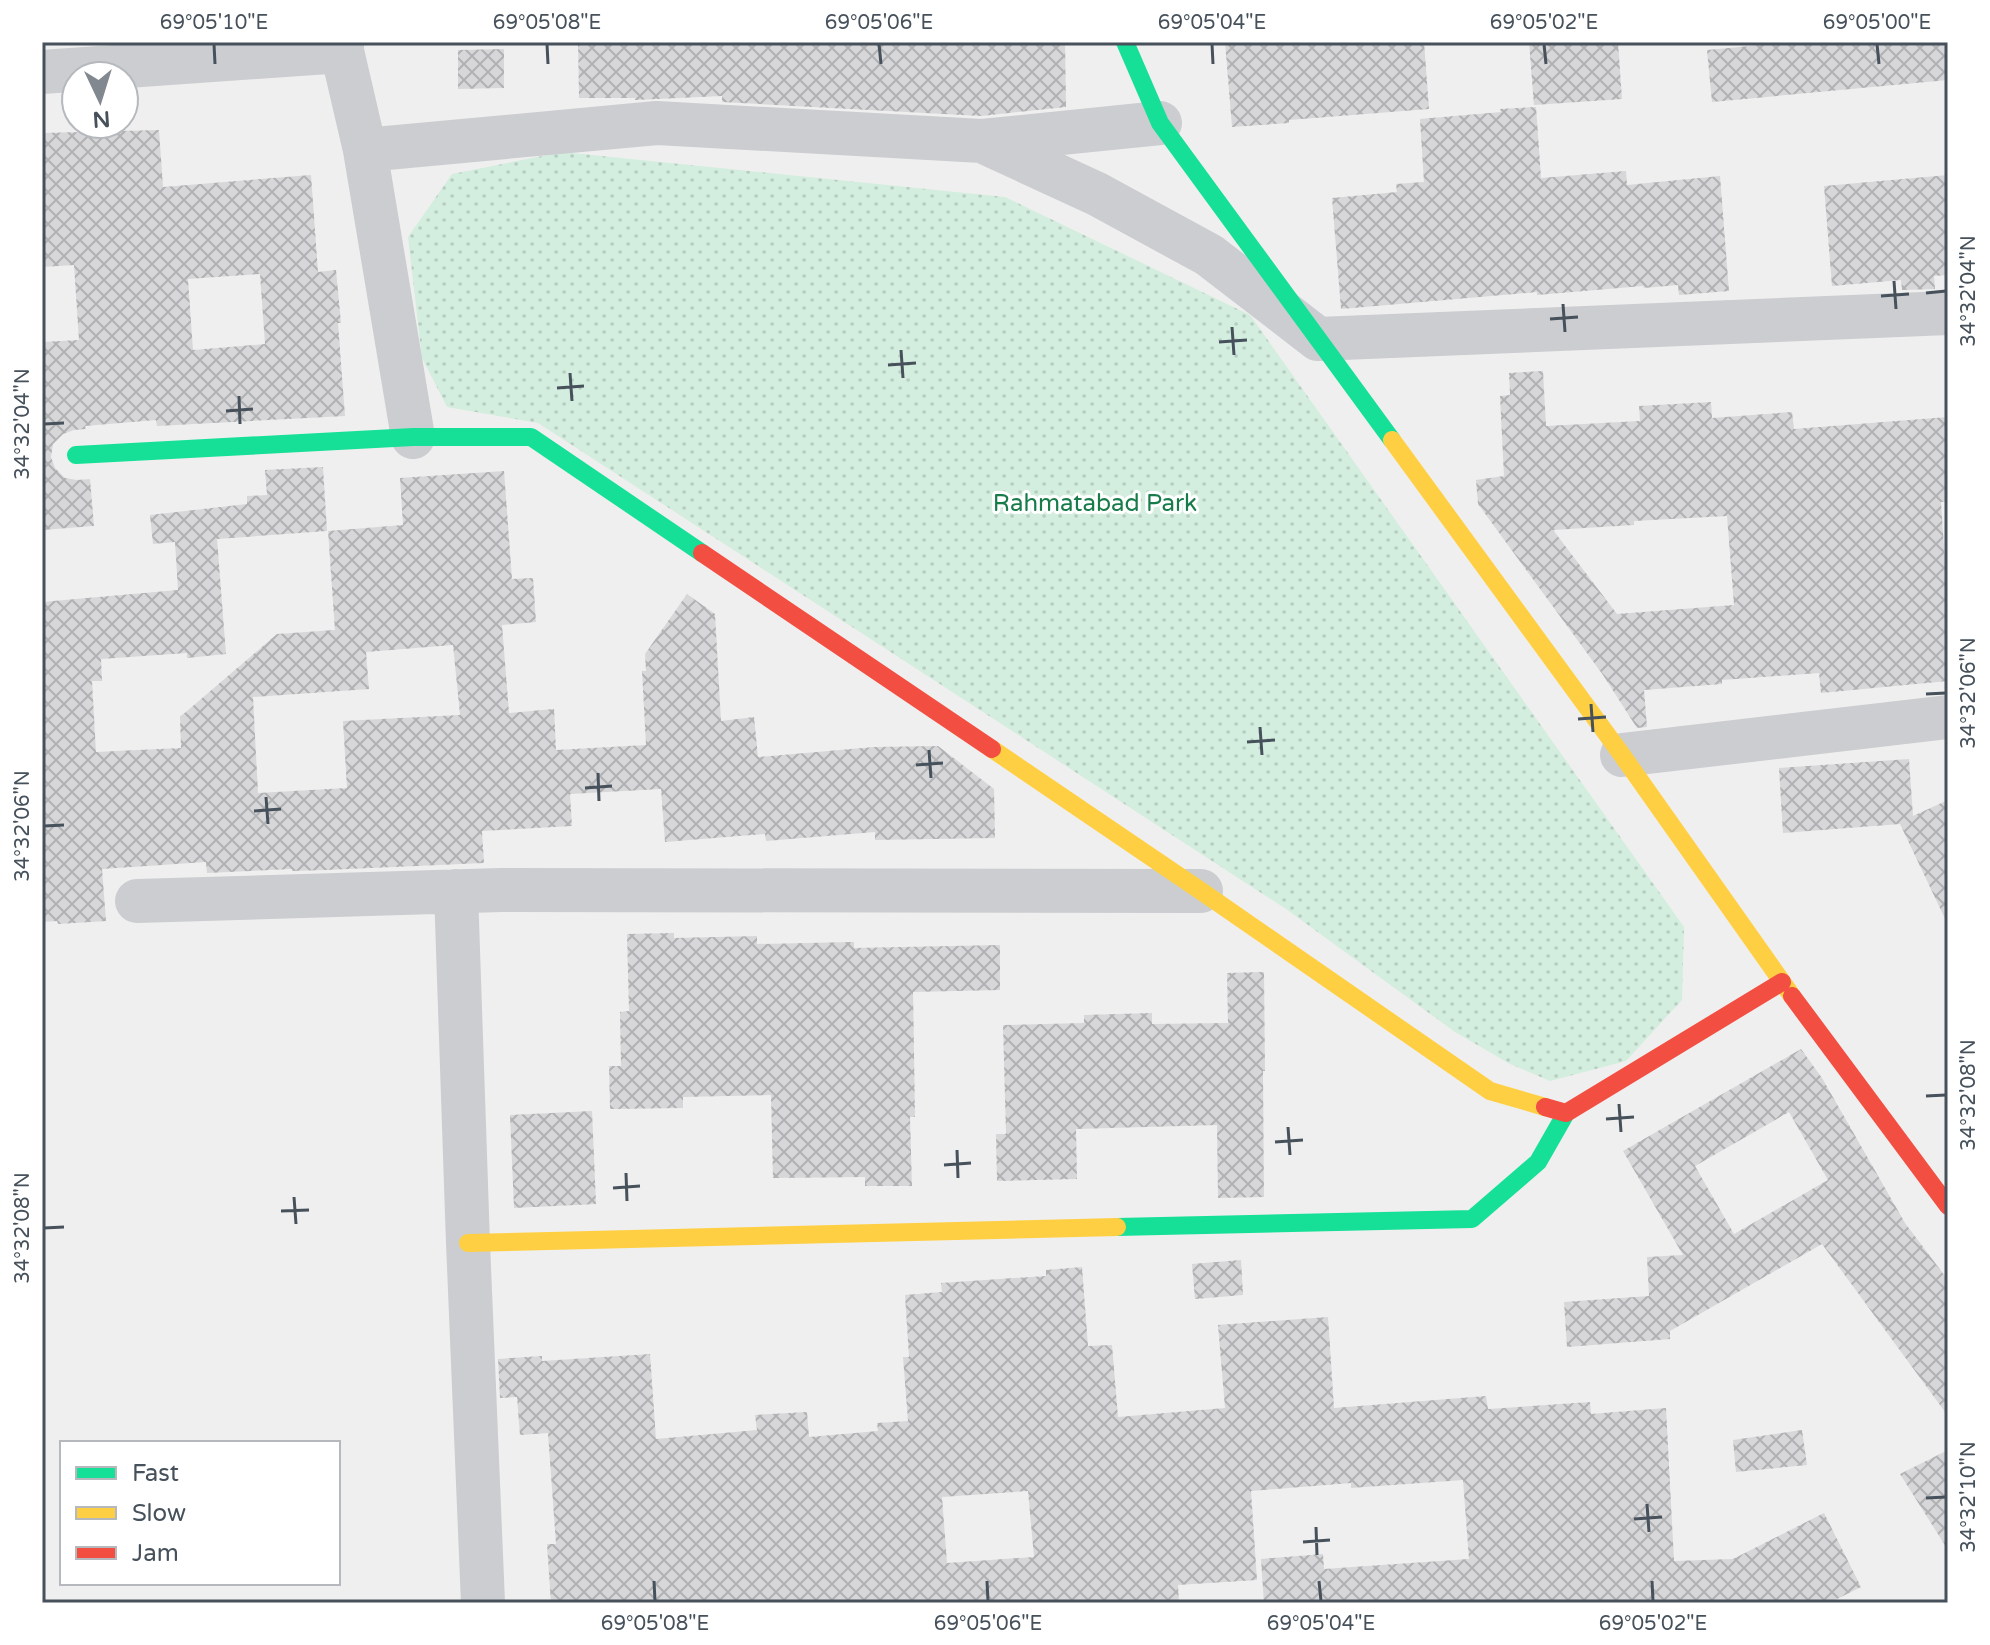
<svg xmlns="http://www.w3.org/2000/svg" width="1990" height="1645" font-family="'Varela Round',sans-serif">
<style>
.park{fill:url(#park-dots)}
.building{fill:url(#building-cross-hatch);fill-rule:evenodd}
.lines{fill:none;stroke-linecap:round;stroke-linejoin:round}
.street{stroke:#cbcdd0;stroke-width:44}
.fast{stroke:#16e098;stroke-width:18}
.slow{stroke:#ffcf43;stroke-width:18}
.jam{stroke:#f24e42;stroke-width:18}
.ticks{fill:none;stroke:#46515b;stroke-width:3}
.labels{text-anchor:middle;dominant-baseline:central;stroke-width:6;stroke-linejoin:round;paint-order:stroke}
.park-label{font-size:24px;fill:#177c4a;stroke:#fff}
.neatline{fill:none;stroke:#46515b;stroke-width:3}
.ticks-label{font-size:20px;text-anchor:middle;fill:#46515b}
</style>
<defs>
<pattern id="park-dots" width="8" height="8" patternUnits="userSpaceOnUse" patternTransform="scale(2)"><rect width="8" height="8" fill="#d3eede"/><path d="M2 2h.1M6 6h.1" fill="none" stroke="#b6cec1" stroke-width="1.8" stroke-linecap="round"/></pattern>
<pattern id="building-cross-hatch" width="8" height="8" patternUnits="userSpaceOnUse" patternTransform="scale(2)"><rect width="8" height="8" fill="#d7d7d9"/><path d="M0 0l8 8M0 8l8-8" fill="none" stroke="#b0b1b3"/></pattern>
</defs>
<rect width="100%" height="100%" fill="#f0efef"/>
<path class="park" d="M562,152L1005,197L1250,315L1684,927L1682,1000L1626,1061L1550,1081L1510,1064L1455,1032L1286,909L538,423L447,407L422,358L408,237L452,174Z"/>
<path class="building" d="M578,42H1065L1066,107L981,116L722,102V96L635,100V98H579Z
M1225,42H1424L1429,109L1289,120V123L1232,127Z
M1529,42H1618L1622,99L1534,105Z
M1795,42H1909V46L1948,43V80L1712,102L1707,50Z
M504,49V88L458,89V50Z
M1536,107L1541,178L1626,171L1627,185L1720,176L1729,291L1679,295L1678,285L1644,288L1643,286L1537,295V292L1341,309L1332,198L1397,192L1396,184L1424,182L1420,119L1501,112L1500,109Z
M159,130L163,187L311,175L318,272L336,270L341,323H338L345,416L157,426L156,420L85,426L86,429L74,430L63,434L53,444L51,457L55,468L65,478L77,480L90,479L94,526L42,530V342L79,340L74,265L42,267V133ZM260,274L265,344L193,350L188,279Z
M1948,175V275L1934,276L1935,289L1902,290L1901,280L1832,286L1824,186Z
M1543,371L1546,426L1640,421L1639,406L1711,402L1712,418L1792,412L1794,429L1948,417V502H1941L1946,577L1948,576V681L1821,693L1819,673L1722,680V684L1644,690L1647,727L1637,728L1603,675L1478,504L1476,480L1504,476L1500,396L1510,395L1509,373ZM1727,516L1734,605L1617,614L1553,530L1634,525V521Z
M323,467L327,531L217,539L226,654L187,658V653L101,659L102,681H92L96,752L181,748L180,717L277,634L335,630L328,531L403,525L400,478L504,471L512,579L533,578L536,622L502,625L509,713L554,709L556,750L646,745L642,671H646L645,654L687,594L715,614L721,721L754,717L758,757L874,747L938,746L994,789L995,838L875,840V832L766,841L765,834L665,842L661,789L570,794L572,826L482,831L484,863L326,870L292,871V869L207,873L206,862L102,869L106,921L58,924L57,921L42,922V602L178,590L175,542L153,544L150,515L247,504V496L267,495L265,470ZM453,645L460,715L343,721L347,788L258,793L253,697L369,689L366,652Z
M1909,759L1913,816L1948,800V925L1900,824L1783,833L1779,768Z
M674,933V938L757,936V944L854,942V948L1000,945V990L913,992L915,1117H910L912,1186H865V1177L773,1178L771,1095L683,1097V1108L610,1109L609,1066H621L620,1012L629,1011L627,934Z
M1264,972L1265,1071H1263L1264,1197L1218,1198L1217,1125L1076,1129L1077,1179L997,1181L996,1134H1006L1003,1025L1084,1023V1015L1152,1013V1024L1228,1023L1227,973Z
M1801,1049L1822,1078L1905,1223L1948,1280V1416L1822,1244L1670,1331V1339L1567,1347L1564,1302L1649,1296L1647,1257L1683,1255L1623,1151ZM1789,1112L1828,1180L1734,1234L1695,1166Z
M592,1111L596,1204L514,1208L510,1115Z
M1241,1260L1243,1295L1195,1299L1192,1264Z
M1082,1267L1088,1346L1112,1345L1118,1417L1225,1408L1218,1325L1328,1317L1334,1408L1486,1396L1488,1409L1590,1402L1591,1414L1666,1408L1674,1561L1733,1559L1824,1513L1861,1587L1829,1603H1264L1261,1559L1323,1554L1324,1569L1469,1559L1463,1480L1351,1488V1483L1251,1491L1257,1580L1178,1585L1179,1603H551L547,1544H556L548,1433L520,1435L517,1397L500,1398L498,1359L542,1356V1361L650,1354L656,1439L757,1430L755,1415L807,1412L809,1437L878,1431L877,1423L908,1421L903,1357H909L905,1295L942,1292L941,1283L1046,1276V1270ZM1028,1491L1034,1557L947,1563L942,1497Z
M1802,1430L1807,1465L1736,1472L1733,1440Z
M1948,1450V1550L1900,1474Z"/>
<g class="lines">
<path class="street" d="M342,42V51L365,150L413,437
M42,72L342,51
M982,141L1097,194L1209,255L1318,339L1948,313
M365,150L657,123L982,141L1160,123
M1622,755L1948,717
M456,891L468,1243L483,1603
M137,901L501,890L1201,891"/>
<path class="fast" d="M1125,42L1160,123L1392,440
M76,455L413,437H531L702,553
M1117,1227L1472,1219L1538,1162L1566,1113"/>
<path class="slow" d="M1392,440L1622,755L1792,996
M992,749L1201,891L1490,1091L1545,1107
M468,1243L1117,1227"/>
<path class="jam" d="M702,553L992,749
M1792,996L1948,1206
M1545,1107L1566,1113L1782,982"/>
</g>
<path class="ticks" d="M214,44L215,64M547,44L548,64M879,44L881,64M1212,44L1213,64M1544,44L1546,64M1877,44L1879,64M1894,281L1896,309M1926,293L1946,291M1881,296L1909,294M1563,304L1565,332M1550,319L1578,317M1232,327L1234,355M1219,342L1247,340M901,350L903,378M888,365L916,363M570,373L572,401M557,388L584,386M239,396L240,424M226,411L253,409M44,424L64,423M1926,694L1946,693M1591,704L1593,732M1578,719L1606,717M1260,727L1262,755M1247,742L1275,740M929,750L931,778M916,765L943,763M598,773L599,801M585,788L612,786M266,797L268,824M254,811L281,809M44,826L64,825M1926,1096L1946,1095M1619,1104L1621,1132M1606,1119L1634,1117M1288,1127L1290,1155M1275,1142L1303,1140M957,1150L958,1178M944,1165L971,1163M626,1173L627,1201M613,1188L640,1186M294,1197L296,1224M281,1211L309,1210M44,1228L64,1227M1926,1498L1946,1497M1647,1504L1649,1532M1634,1519L1662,1517M1316,1527L1317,1555M1303,1542L1330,1540M654,1581L655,1601M987,1581L988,1601M1319,1581L1321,1601M1652,1581L1653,1601"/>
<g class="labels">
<g class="park-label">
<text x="1095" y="503">Rahmatabad Park</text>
</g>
</g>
<rect width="1990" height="1645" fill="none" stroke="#ffffff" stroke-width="88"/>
<rect x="60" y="1441" width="280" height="144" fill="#ffffff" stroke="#b5b9bd" stroke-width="2"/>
<rect x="76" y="1467" width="40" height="12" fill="#16e098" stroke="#b5b9bd" stroke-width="2"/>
<text x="132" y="1481" font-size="24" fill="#46515b">Fast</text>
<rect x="76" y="1507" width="40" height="12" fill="#ffcf43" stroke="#b5b9bd" stroke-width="2"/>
<text x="132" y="1521" font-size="24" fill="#46515b">Slow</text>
<rect x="76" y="1547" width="40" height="12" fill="#f24e42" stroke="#b5b9bd" stroke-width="2"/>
<text x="132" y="1561" font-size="24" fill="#46515b">Jam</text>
<g transform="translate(100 100) rotate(176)"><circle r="38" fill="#ffffff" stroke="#b5b9bd" stroke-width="2"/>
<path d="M0-6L14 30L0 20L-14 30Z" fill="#82888f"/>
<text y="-12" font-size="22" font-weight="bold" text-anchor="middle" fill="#46515b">N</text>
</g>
<rect x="44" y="44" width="1902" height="1557" class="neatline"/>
<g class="ticks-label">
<text x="214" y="29">69°05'10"E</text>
<text x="547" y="29">69°05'08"E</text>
<text x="879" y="29">69°05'06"E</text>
<text x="1212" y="29">69°05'04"E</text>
<text x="1544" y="29">69°05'02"E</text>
<text x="1877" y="29">69°05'00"E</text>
<text transform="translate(1968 291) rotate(-90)" y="7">34°32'04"N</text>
<text transform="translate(22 424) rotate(-90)" y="7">34°32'04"N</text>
<text transform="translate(1968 693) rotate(-90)" y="7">34°32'06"N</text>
<text transform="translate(22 826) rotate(-90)" y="7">34°32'06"N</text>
<text transform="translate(1968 1095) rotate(-90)" y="7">34°32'08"N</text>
<text transform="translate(22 1228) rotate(-90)" y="7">34°32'08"N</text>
<text transform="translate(1968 1497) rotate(-90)" y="7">34°32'10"N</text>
<text x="655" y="1630">69°05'08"E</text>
<text x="988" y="1630">69°05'06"E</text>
<text x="1321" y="1630">69°05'04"E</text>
<text x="1653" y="1630">69°05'02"E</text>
</g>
</svg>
